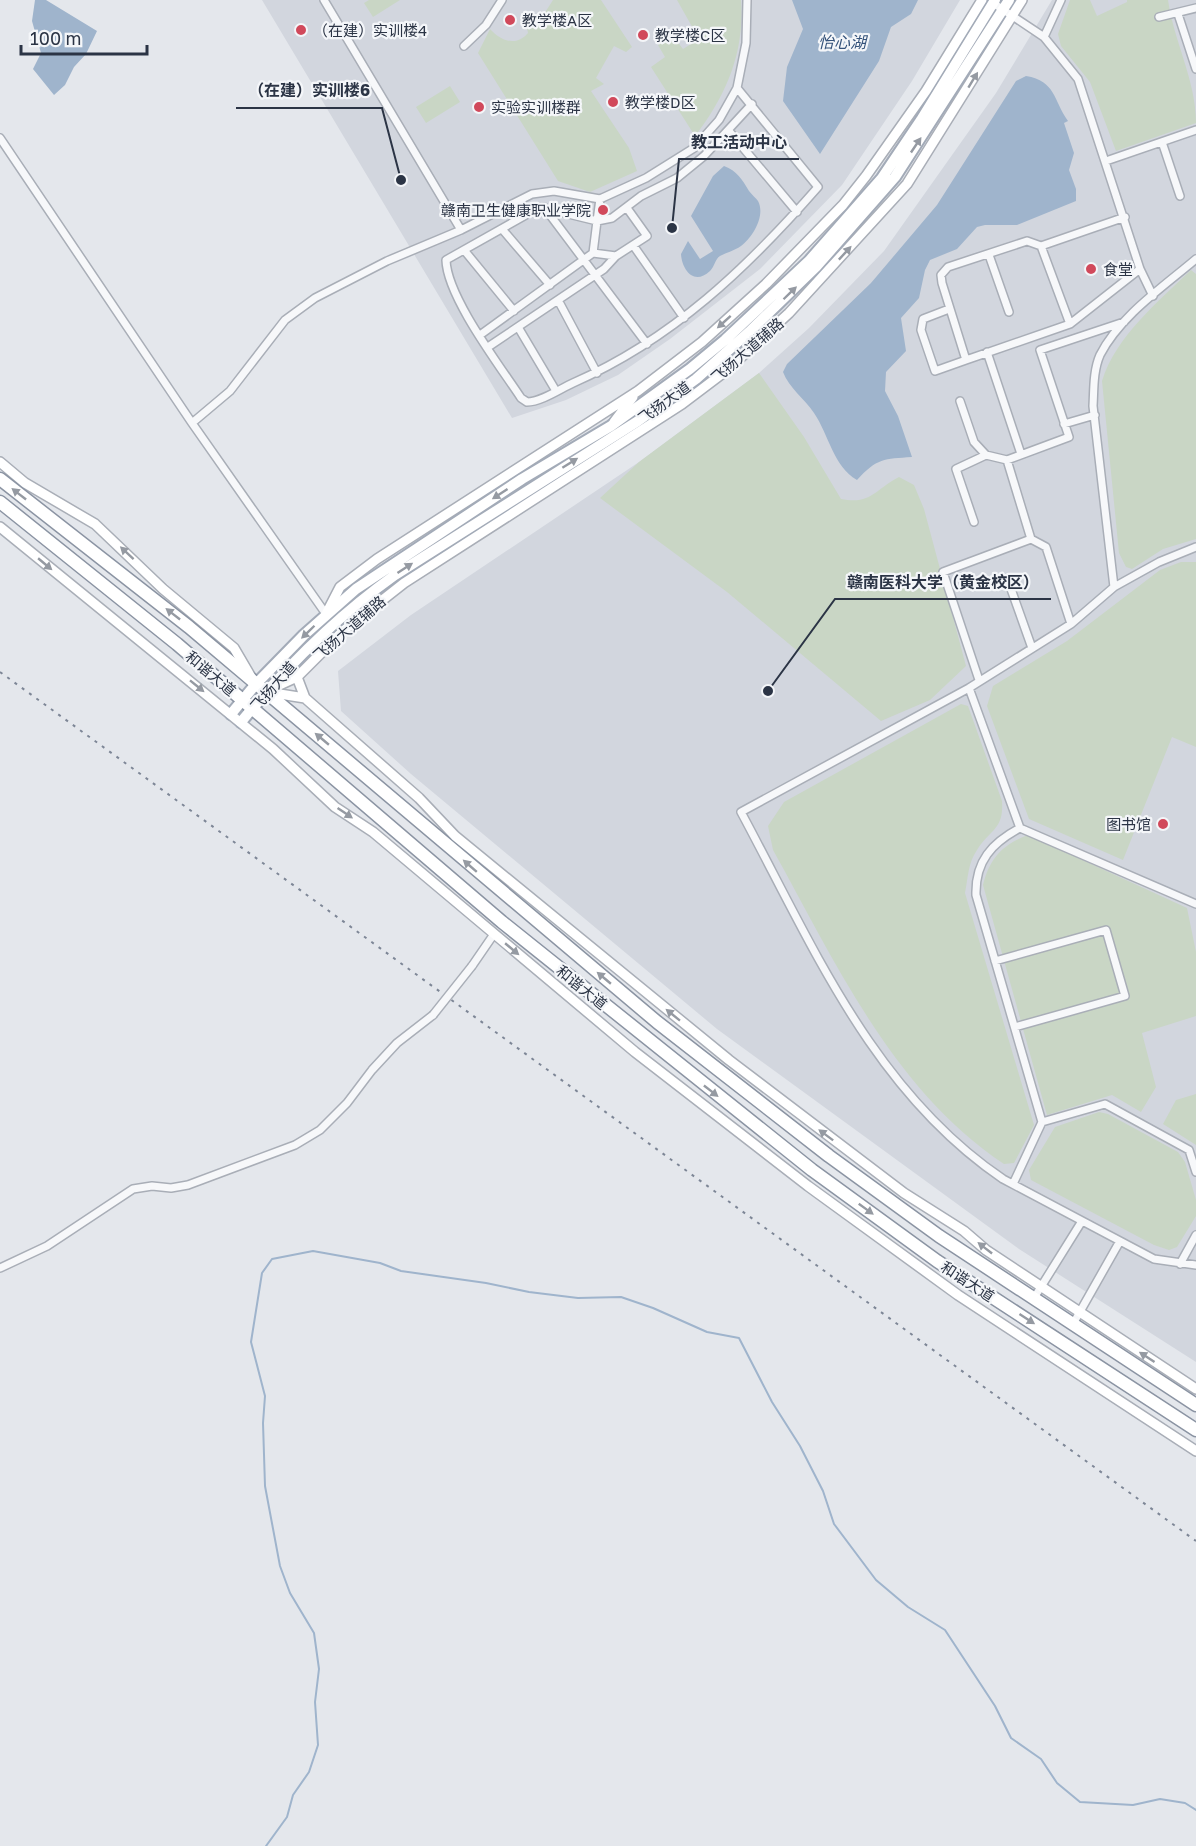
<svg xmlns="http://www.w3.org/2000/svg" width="1196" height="1846" font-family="'Golos Text','Noto Sans SC',sans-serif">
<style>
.built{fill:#d2d6de}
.green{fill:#c9d6c5}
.water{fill:#9fb4cc}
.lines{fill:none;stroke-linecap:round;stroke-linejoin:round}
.stream{stroke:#9fb4cc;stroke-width:2}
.street-casing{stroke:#a9aeb7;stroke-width:10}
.secondary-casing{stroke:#a9aeb7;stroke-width:12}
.primary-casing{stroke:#a3abb8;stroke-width:14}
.highway-casing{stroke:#8b94a3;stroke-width:15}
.street{stroke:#f7f8fa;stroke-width:7}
.secondary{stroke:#fff;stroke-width:9}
.primary{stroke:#fff;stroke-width:10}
.highway{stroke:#fff;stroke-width:12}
.rail{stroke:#7d8696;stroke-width:2;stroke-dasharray:3 6;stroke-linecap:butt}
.street-bridge-casing{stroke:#a9aeb7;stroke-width:10;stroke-linecap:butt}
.street-bridge{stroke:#f7f8fa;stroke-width:7}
.oneway{fill:#959aa2}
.poi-dot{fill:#d1495b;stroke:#f4f6f9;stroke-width:2}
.labels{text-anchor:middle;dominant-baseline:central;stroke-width:4.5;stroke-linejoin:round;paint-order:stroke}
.poi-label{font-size:15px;fill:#2b3445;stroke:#f4f6f9;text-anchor:start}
.street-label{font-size:15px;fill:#2b3445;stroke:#f4f6f9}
.water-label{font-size:16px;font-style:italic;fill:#34527a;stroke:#f4f6f9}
.leader{fill:none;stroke:#2b3445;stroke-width:2}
.callout-dot{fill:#2b3445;stroke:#f4f6f9;stroke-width:2}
.callout-label{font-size:16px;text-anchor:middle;font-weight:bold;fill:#2b3445;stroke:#f4f6f9;stroke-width:4.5;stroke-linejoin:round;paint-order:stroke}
</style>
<rect width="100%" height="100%" fill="#e4e7ec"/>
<path class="built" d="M262,0H960L912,81L842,185L760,269L670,339L618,375L566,400L512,418Z
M1052,0H1196V1362L1019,1249L717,1029L411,774L341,711L338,671L411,615L639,462L759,373L809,328L884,251L996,93Z"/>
<path class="green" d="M369,0H400L373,17L364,3Z
M553,0H601L632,47L626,52L614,46L596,78L604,84L591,91L629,148L637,171L590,192L558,181L478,53L490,29C501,41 516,47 528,33L526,23L535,28Z
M677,0H741C745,52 726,96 695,136L651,67L665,57L658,45L673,36L683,49L699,39Z
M1070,0H1090L1097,16L1127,2V0H1168C1174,42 1196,80 1196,123L1116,151L1090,82L1061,46L1058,34Z
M450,86L460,102L426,123L416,107Z
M1191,270L1196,274V539L1163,549L1132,569L1126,567L1119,553L1102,381C1116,336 1158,302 1191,270Z
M759,373L804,437L841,499C872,505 875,489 899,477L914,485L924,509L966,666L930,700L881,721L727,592L600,498L639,462Z
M1181,562H1196V747L1172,737L1123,860L1029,819L987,706L993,686L1067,641L1160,570Z
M961,704L968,706L1002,801C1004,830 990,829 977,850C968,863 968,878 965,893L1034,1125L1014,1163L1004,1164C893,1090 836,963 773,850L768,826L784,802Z
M1028,835L1187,908L1196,952V1016L1142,1033L1156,1087L1141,1112L1112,1095L1047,1115L983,885C990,858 1002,845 1028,835Z
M1196,1094V1145L1163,1124L1176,1100Z
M1099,1112L1108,1114L1178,1152L1185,1162L1196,1200V1216L1177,1247L1169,1250L1154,1245L1031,1180L1029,1170L1055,1127Z"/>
<path class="water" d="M35,0H46L97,31L86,54L74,67L65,85L54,95L33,69L41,53L32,21Z
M792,0H918L911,14L891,27L879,61L820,154L783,101L787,67L803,29Z
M1026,76C1056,81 1053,100 1068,121L1064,123L1074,153L1069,170L1076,189V201L1017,225H985L977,227L957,249L930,260L925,270L919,298L901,318L906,351L886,372L885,391L898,416L912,457C884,459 877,458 857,480C833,466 829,435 814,413C804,398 789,388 783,372L787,364L871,283L937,205L1016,81Z
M724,166C737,171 742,179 749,191C752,195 756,198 758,201C766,216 752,238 741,246C734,251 727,252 720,256C715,259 715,266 710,271C694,286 682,270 681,254L688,241L700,259L713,251L691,216L713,176Z"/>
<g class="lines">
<path class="stream" d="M266,1846L287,1817L293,1795L309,1772L318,1745L315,1702L319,1669L314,1633L290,1593L280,1566L265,1486L263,1423L265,1396L251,1342L262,1273L272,1259L313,1251L380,1263L401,1271L486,1283L529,1292L578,1298L621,1297L653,1308L707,1332L739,1338L772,1402L800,1446L823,1491L834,1524L876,1580L908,1607L945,1630L995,1706L1011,1738L1041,1759L1057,1783L1080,1802L1133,1805L1160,1799L1185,1803L1196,1810"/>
<g class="street-casing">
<path id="street" d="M324,0L461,230L532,194L554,191L600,199L646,178L694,148L719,120L737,88L746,43L747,0
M993,3L1044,37L1061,0
M1178,14L1196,69
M1159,17L1196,8
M1044,37L1078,79L1140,269L1153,296
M464,46L486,25L502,0
M729,131L797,212
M0,138L192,423L326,614
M1162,142L1180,196
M1106,161L1196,130
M600,199L597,221L540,207L446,260C447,297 500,366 521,398L527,402C541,402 560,389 573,383C673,339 747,268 818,187L737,88
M544,207L647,344
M1125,217L1041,246L1027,241L948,267L941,275L942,283L966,360L1070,324L1140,269
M502,229L550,285
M633,245L684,318
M1041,246L1070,324
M464,250L514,311
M593,253L616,256L647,236L627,208
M989,255L1009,312
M1196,259C1163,287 1120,316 1100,355C1093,371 1094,390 1093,406L1114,587L1071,624L969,688L741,812C813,946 873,1091 1003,1179L1154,1259L1196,1265
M558,300L597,373
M949,309L923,319L921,330L935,371L966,360
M518,327L556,391
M480,335L593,253L597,221L612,218L641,196L677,178L704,156L752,104
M488,347L604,269L616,256
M987,352L1021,454
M960,401L974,442L986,455L1007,460
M192,423L230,391L285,320L315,298L387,261L461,230
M1064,424L1095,415
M974,522L956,469L986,455
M1031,539L1046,547L1071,624
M1114,587L1159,562L1196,547
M1011,589L1032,648
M979,680L943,572L1031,539L1007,460L1069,437L1040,350L1124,322
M969,688L1020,828
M995,961L1106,930L1125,996L1015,1027
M472,966L494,934
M1042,1122L976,895C975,861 992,843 1020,828L1196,904
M1013,1184L1042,1122L1105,1104L1189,1150L1196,1172
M1180,1264L1196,1235
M0,1268L47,1246L133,1189L152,1186L171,1188L188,1185L295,1145L320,1130L347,1103L372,1070L397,1043L433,1015
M1034,1298L1082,1221
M1073,1324L1120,1241"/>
</g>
<g class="secondary-casing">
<path id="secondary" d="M614,422L633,397
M0,462L25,483L95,524L163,589L234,648L251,677
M0,527L273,749L335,807L373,832L635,1052L808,1186L958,1295L1196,1451
M326,614L340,587L377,559L638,391L702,342L766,284L843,205L866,176L926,91L982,0
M297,677L305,698
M271,689L297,677L343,631L404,583L682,404L727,370L789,313L907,184L1022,0
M267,692L305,698L419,798L455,836L729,1060L904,1193L964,1231L986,1250L1196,1389"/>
</g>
<g class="primary-casing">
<path id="primary" d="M231,714L256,684L304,635L356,589L522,479L611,426L690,369L725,340L809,261L882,178L921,120L995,0
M241,722C287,666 336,617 395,575L638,421L696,379L749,332L816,267L895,177L1009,0"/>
</g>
<g class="highway-casing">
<path id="highway" d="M0,479L189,627L657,1022L829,1156L939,1236L1196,1405
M0,502L177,644L502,922L812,1170L937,1261L1196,1430"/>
</g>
<use href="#street" class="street"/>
<use href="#secondary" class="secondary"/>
<use href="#primary" class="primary"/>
<use href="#highway" class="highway"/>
<path class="rail" d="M0,672L1196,1541"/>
<g class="street-bridge-casing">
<path id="street-bridge" d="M433,1015L472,966"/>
</g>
<use href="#street-bridge" class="street-bridge"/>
</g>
<defs><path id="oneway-solid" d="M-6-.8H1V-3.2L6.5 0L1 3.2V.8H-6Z" transform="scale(1.5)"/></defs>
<g class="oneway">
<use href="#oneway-solid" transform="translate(973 80) rotate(-59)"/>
<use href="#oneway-solid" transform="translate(916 145) rotate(-56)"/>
<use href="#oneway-solid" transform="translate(845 253) rotate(-47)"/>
<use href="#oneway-solid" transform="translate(790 293) rotate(-44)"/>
<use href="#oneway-solid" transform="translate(724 322) rotate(138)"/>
<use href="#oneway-solid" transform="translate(570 463) rotate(-32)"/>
<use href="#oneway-solid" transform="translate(19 494) rotate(-142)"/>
<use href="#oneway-solid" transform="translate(500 494) rotate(147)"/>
<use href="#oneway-solid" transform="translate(127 553) rotate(-137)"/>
<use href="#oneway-solid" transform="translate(45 564) rotate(40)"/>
<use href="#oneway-solid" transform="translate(405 568) rotate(-33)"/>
<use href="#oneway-solid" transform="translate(173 614) rotate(-142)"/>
<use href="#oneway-solid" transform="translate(308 632) rotate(136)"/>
<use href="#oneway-solid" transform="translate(197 686) rotate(39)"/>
<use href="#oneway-solid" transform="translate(322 739) rotate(-140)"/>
<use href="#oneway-solid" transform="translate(345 813) rotate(34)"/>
<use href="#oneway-solid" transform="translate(470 866) rotate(-139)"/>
<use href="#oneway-solid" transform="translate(512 949) rotate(40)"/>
<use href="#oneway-solid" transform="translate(604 978) rotate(-140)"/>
<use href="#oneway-solid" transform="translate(673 1015) rotate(-141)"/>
<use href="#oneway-solid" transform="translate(711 1091) rotate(38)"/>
<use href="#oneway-solid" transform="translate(826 1135) rotate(-143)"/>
<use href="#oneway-solid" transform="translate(866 1209) rotate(36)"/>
<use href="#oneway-solid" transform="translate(985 1248) rotate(-142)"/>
<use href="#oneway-solid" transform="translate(1027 1319) rotate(33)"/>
<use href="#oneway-solid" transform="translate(1147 1357) rotate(-147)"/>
</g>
<g class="poi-dot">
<circle cx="510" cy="20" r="6"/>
<circle cx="301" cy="30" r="6"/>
<circle cx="643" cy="35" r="6"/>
<circle cx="613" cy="102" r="6"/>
<circle cx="479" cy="107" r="6"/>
<circle cx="603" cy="210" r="6"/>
<circle cx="1091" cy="269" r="6"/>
<circle cx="1163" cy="824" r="6"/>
</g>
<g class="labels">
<g class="poi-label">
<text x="522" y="20">教学楼A区</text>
<text x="313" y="30">（在建）实训楼4</text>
<text x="655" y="35">教学楼C区</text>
<text x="625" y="102">教学楼D区</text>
<text x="491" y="107">实验实训楼群</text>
<text x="591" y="210" text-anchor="end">赣南卫生健康职业学院</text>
<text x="1103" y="269">食堂</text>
<text x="1151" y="824" text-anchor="end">图书馆</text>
</g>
<g class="street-label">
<text transform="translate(747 350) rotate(-41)">飞扬大道辅路</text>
<text transform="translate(664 402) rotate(-36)">飞扬大道</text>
<text transform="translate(349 628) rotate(-41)">飞扬大道辅路</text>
<text transform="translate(211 673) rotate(40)">和谐大道</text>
<text transform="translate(273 686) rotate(-49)">飞扬大道</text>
<text transform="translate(582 987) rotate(39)">和谐大道</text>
<text transform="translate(968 1281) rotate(33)">和谐大道</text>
</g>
<g class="water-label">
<text x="842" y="42">怡心湖</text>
</g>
</g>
<path class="leader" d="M401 180L382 108H236M672 228L679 159H799M768 691L835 599H1051"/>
<g class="callout-dot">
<circle cx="401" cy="180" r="6"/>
<circle cx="672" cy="228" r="6"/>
<circle cx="768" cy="691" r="6"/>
</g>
<g class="callout-label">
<text x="309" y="96">（在建）实训楼6</text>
<text x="739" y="148">教工活动中心</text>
<text x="943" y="588">赣南医科大学（黄金校区）</text>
</g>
<path d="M21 45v9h126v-9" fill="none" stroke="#2b3445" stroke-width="3"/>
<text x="30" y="45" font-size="18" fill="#2b3445" stroke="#f4f6f9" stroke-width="4.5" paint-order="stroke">100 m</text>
</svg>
